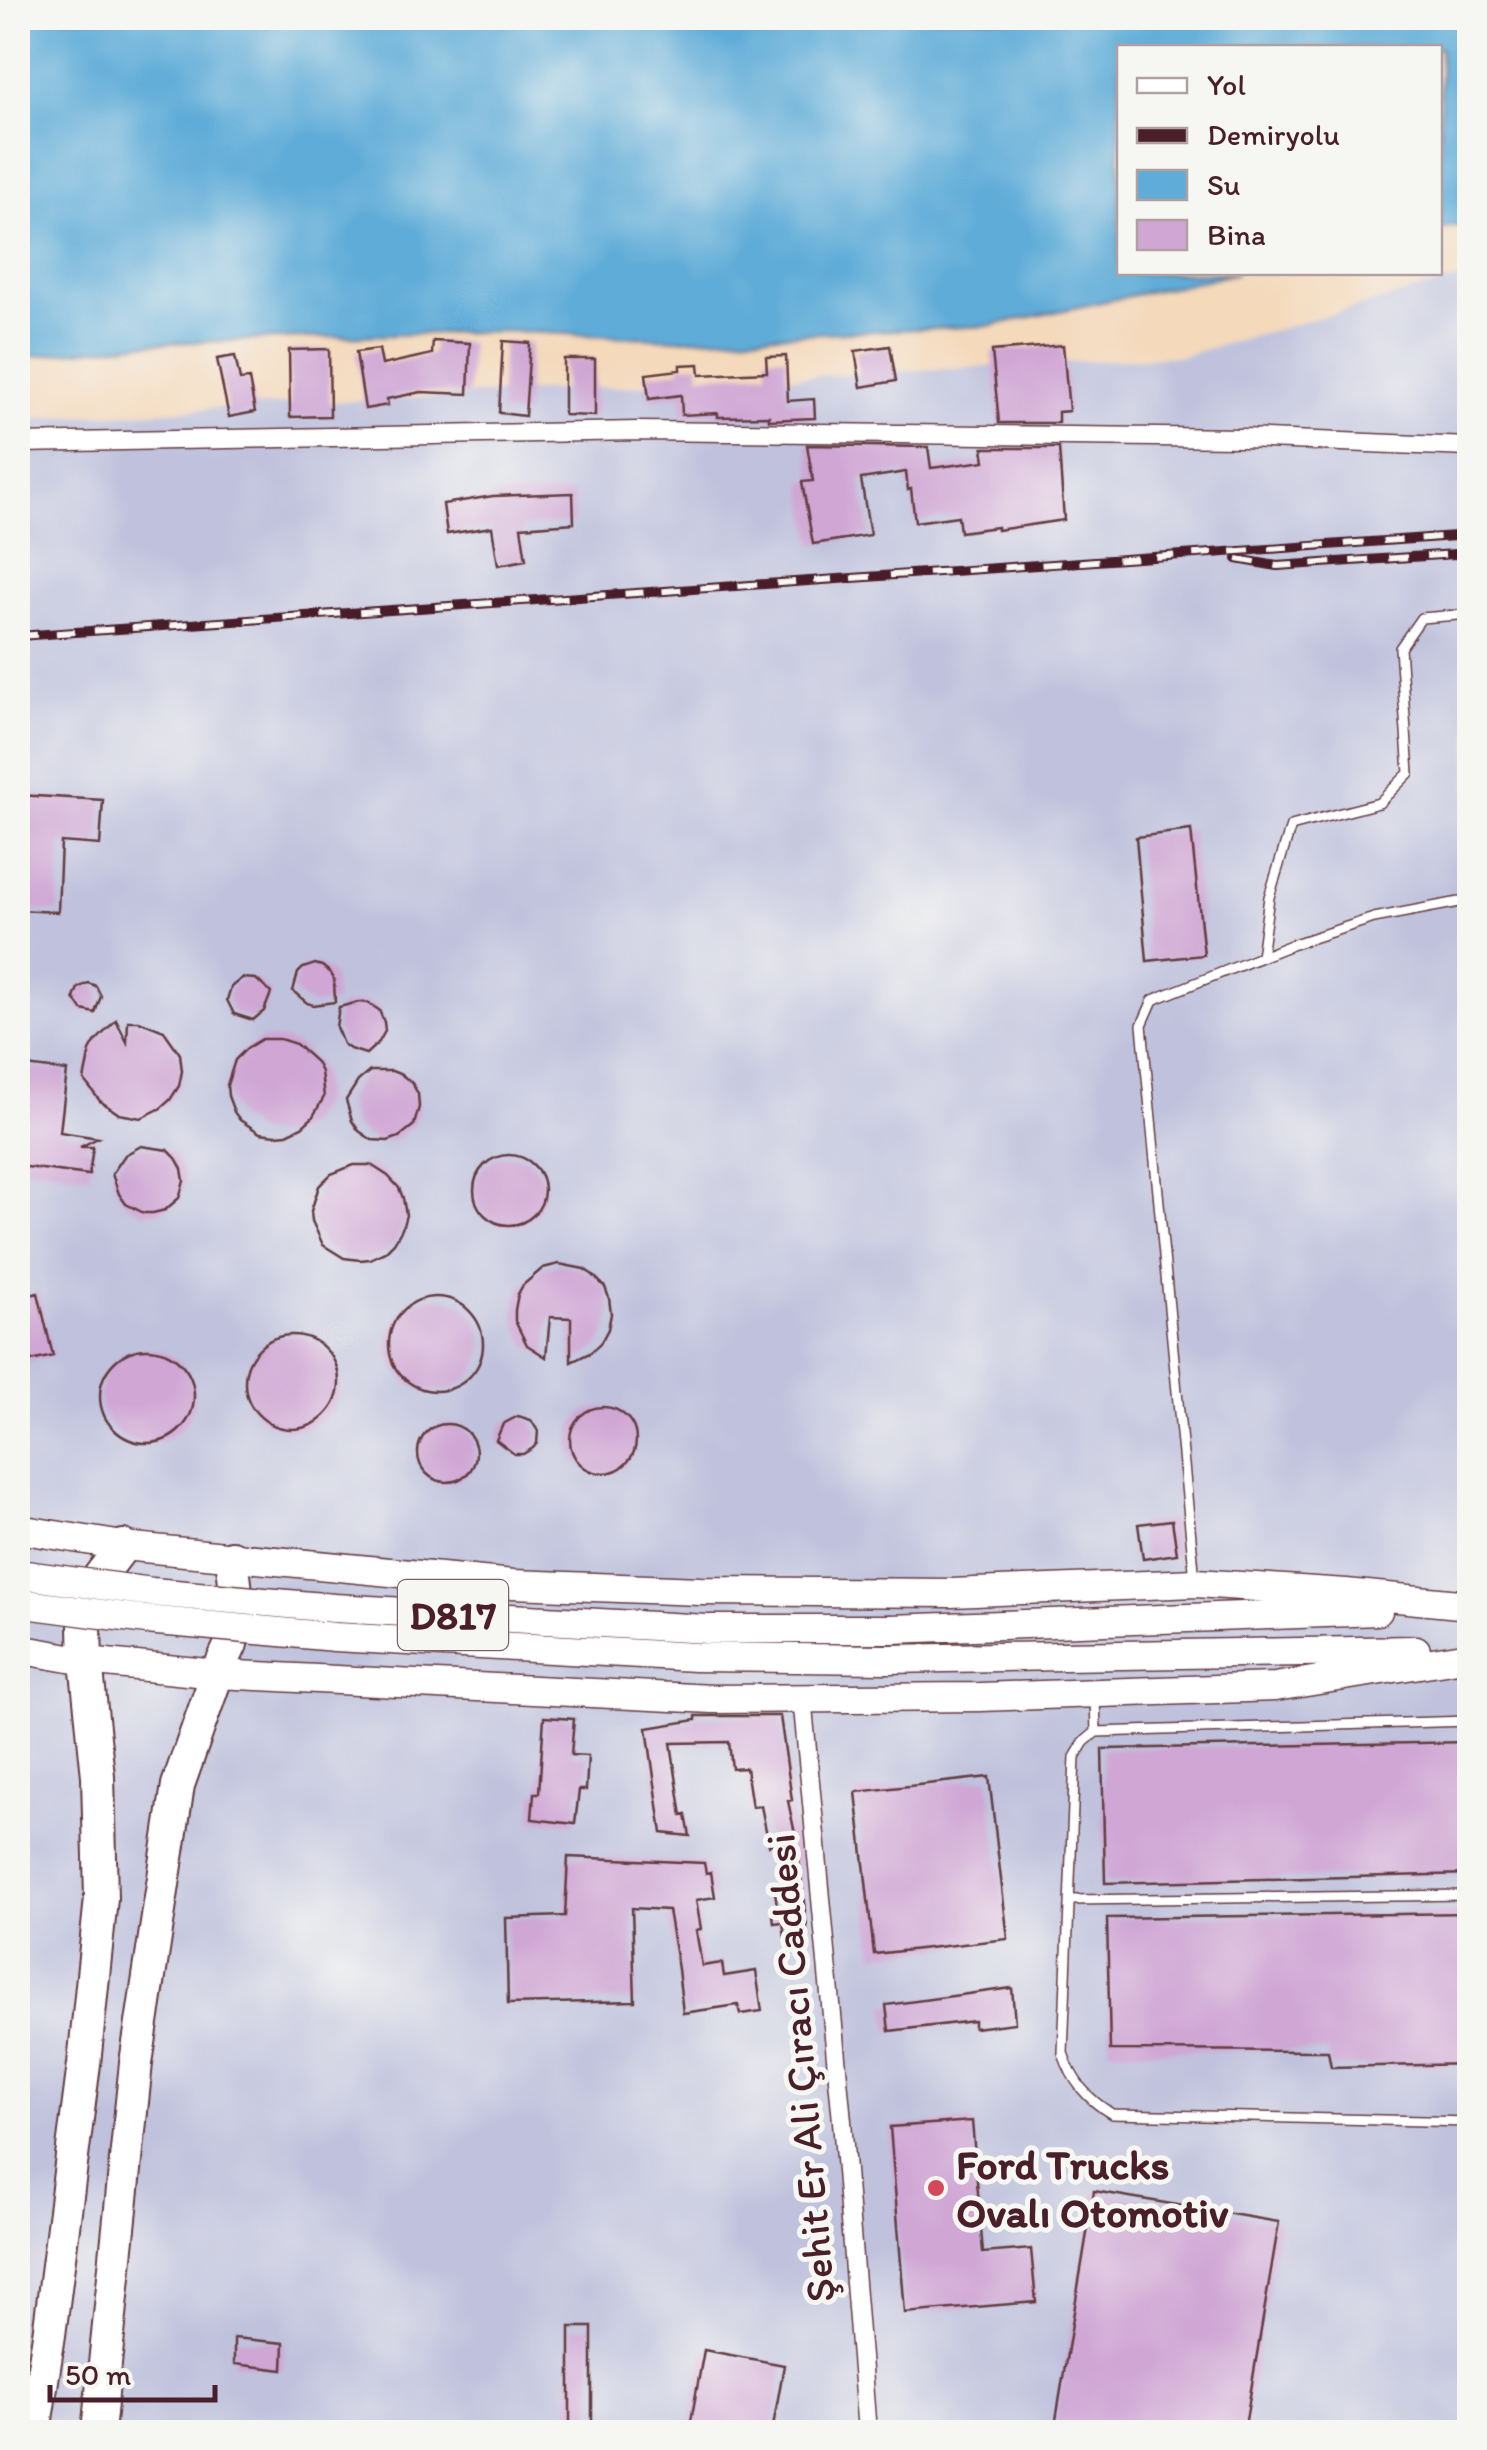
<svg xmlns="http://www.w3.org/2000/svg" width="1487" height="2450" font-family="Itim,sans-serif">
<style>
.industrial{fill:#c0c2dd}
.water{fill:#5facd8;stroke:#546682;stroke-width:2.5}
.building{fill:#cfa6d4}
.lines{fill:none;stroke-linecap:round;stroke-linejoin:round}
.service-casing{stroke:#643b41;stroke-width:12}
.minor-casing{stroke:#643b41;stroke-width:21}
.trunk-casing{stroke:#643b41;stroke-width:31}
.motorway-casing{stroke:#643b41;stroke-width:36}
.service{stroke:#fff;stroke-width:9}
.minor{stroke:#fff;stroke-width:18}
.trunk{stroke:#fff;stroke-width:28}
.motorway{stroke:#fff;stroke-width:32}
.rail-casing{stroke:#4a1f2b;stroke-width:10}
.rail{stroke:#f6f6f2;stroke-width:6;stroke-dasharray:19;stroke-linecap:butt}
.trunk-bridge-casing{stroke:#643b41;stroke-width:31;stroke-linecap:butt}
.trunk-bridge{stroke:#fff;stroke-width:28}
.poi-dot{fill:#d1495b;stroke:#f6f6f2;stroke-width:4}
.labels{text-anchor:middle;dominant-baseline:central;stroke-width:10;stroke-linejoin:round;paint-order:stroke}
.shield{fill:#f6f6f2;stroke:#7e6067;stroke-width:2.5}
.shield-label{font-size:40px;font-weight:bold;fill:#4a1f2b}
.street-label{font-size:42px;fill:#4a1f2b;stroke:#f6f6f2}
.poi-label{font-size:42px;font-weight:bold;fill:#4a1f2b;stroke:#f6f6f2;text-anchor:start}
</style>
<rect width="100%" height="100%" fill="#f6f6f2"/>
<filter id="ink" filterUnits="userSpaceOnUse"><feTurbulence type="fractalNoise" baseFrequency=".01" numOctaves="2"/><feDisplacementMap in="SourceGraphic" scale="20" xChannelSelector="R" yChannelSelector="G"/><feConvolveMatrix kernelMatrix="1 2 1 2 8 2 1 2 1" color-interpolation-filters="sRGB"/></filter>
<filter id="wash" filterUnits="userSpaceOnUse"><feTurbulence type="fractalNoise" baseFrequency=".0048" numOctaves="4" result="noise"/><feDisplacementMap in="SourceGraphic" scale="40" xChannelSelector="R" yChannelSelector="G"/><feGaussianBlur stdDeviation="2.25" result="paint"/><feColorMatrix in="noise" values="0 0 0 0 0 0 0 0 0 0 0 0 0 0 0 0 0 1.4 0 .05"/><feComposite in="paint" operator="in"/></filter>
<g filter="url(#wash)">
<rect width="100%" height="100%" fill="#f4d9bb"/>
<path class="industrial" d="M1469,276V2432H18V419L1181,356Z"/>
<path class="water" d="M18,18H1469V223L1440,229V48H1120V272L1237,273L989,326L678,339L503,331L136,344L18,358Z"/>
<g id="blocks">
<path class="building" d="M433,341L470,343L468,394L421,392L387,399L388,405L365,409L356,352L379,349L382,365L432,354Z
M503,341L530,343L525,416L499,413Z
M1063,345L1069,411L1058,412V423H999L992,351Z
M890,346L896,381L861,387L855,351Z
M329,349L330,416L290,417L289,350Z
M235,356L240,380L249,379L255,412L229,417L217,359Z
M786,356L788,401L814,399L815,418L769,420V416L718,417V413L682,415L681,395L649,399L646,374L680,370V365L699,364L700,375L767,372L766,357Z
M564,359H595V416L564,415Z
M807,445L928,447L931,468L985,461L983,448H1059L1064,520L997,530V527L960,532L958,516L915,522L911,489L908,490L906,472L861,479L870,535L813,544L802,482L813,481Z
M573,493L574,523L521,527L526,560L498,565L492,527L447,534L443,504L493,496Z
M18,795L103,800L100,845L61,842L58,912L18,910Z
M1191,830L1204,955L1147,961L1136,837Z
M315,964L322,966L331,973L334,980L335,1002L313,1005L307,1003L293,991L298,973L303,968Z
M242,978L256,979L271,993L264,1011L253,1020L234,1014L227,1000L231,987Z
M88,983L96,986L101,996L95,1013L82,1010L74,998L78,988Z
M359,1002L368,1003L379,1010L384,1022L385,1031L379,1042L366,1054L350,1049L343,1044L336,1027L339,1007Z
M116,1020L127,1042L128,1021H139L164,1031L180,1054L182,1071L179,1086L170,1100L161,1108L141,1118L119,1114L100,1101L84,1080L90,1051L95,1042Z
M262,1039H280L296,1044L316,1062L321,1072L324,1097L312,1118L302,1127L287,1134L276,1135L260,1133L240,1120L234,1112L228,1096L227,1085L235,1060L247,1048Z
M18,1065L67,1071L60,1132L98,1138L80,1147H93L89,1175L18,1166Z
M370,1071H392L402,1075L412,1083L418,1094L419,1107L414,1125L399,1137L388,1141L372,1140L359,1131L352,1121L346,1100L358,1081Z
M141,1146L168,1150L176,1158L182,1169L184,1181L179,1198L165,1210L153,1213H144L126,1204L119,1194L112,1174L125,1155Z
M474 1190a35 35 0 1 1 70 0a35 35 0 1 1-70 0Z
M354,1165H371L388,1176L399,1188L403,1198L406,1215L402,1229L394,1243L385,1252L370,1259L360,1260L344,1258L323,1245L312,1221L311,1211L319,1186L331,1174Z
M559,1264L584,1269L593,1275L605,1287L609,1298L611,1314L608,1329L600,1344L590,1353L571,1362V1318L550,1317L546,1357L527,1345L515,1321V1310L518,1294L523,1285L543,1268Z
M38,1293L53,1356L27,1362L18,1322V1298Z
M389 1344a47 47 0 1 1 94 0a47 47 0 1 1-94 0Z
M245 1382a47 47 0 1 1 94 0a47 47 0 1 1-94 0Z
M100 1396a47 47 0 1 1 94 0a47 47 0 1 1-94 0Z
M570 1440a33 33 0 1 1 66 0a33 33 0 1 1-66 0Z
M518,1416L531,1420L538,1431L537,1443L533,1448L523,1454H514L496,1440L503,1424Z
M418 1453a29 29 0 1 1 58 0a29 29 0 1 1-58 0Z
M1172,1520L1177,1554L1143,1559L1138,1524Z
M696,1716H780L792,1800L788,1801L797,1843L808,1936L785,1938L783,1922L774,1923L772,1906L777,1905L774,1885L781,1884L776,1843L769,1845L761,1806L752,1807L746,1768L732,1769L729,1742L671,1743L682,1816L686,1815L690,1836L662,1833L647,1728L696,1720Z
M544,1717L574,1719L571,1755L588,1756L586,1790H579L575,1824L532,1819L534,1793H539Z
M1470,1742V1874L1105,1883L1102,1749Z
M989,1777L1008,1939L874,1954L856,1792Z
M568,1857L704,1863L706,1873L711,1872L715,1897L696,1900L701,1929L696,1930L702,1966L722,1963L724,1976L756,1971L762,2011L740,2014L738,2005L683,2013L678,1969L668,1910L632,1908L635,2001L508,2004L506,1918L565,1916Z
M1470,1913V2064L1331,2067L1328,2051L1110,2050L1107,1918Z
M1012,1988L1015,2023L974,2028V2021L889,2031L886,2005Z
M972,2121L983,2253L1031,2249L1036,2302L905,2313L890,2127Z
M1094,2191L1279,2222L1244,2432H1054Z
M570,2327H592V2432H570Z
M234,2338L284,2343L283,2370L234,2364Z
M704,2350L784,2365L772,2432H689Z"/>
</g>
</g>
<g filter="url(#ink)">
<use href="#blocks" fill-opacity="0" stroke="#643b41" stroke-width="2.5"/>
<g class="lines">
<g class="service-casing">
<path id="service" d="M1261,957L1269,897L1291,826L1379,803L1409,773L1400,648L1421,618L1470,614
M1195,1580L1142,1025L1153,1000L1291,945L1374,918L1470,900
M1095,1696L1096,1732L1470,1721
M1096,1732L1084,1742L1075,1757L1063,2053C1072,2081 1087,2099 1112,2114L1470,2122
M1070,1900L1470,1895"/>
</g>
<g class="minor-casing">
<path id="minor" d="M18,443L638,431L1243,438L1470,447
M802,1697L842,2121L867,2432"/>
</g>
<g class="trunk-casing">
<path id="trunk" d="M18,1529L123,1546L513,1584L701,1591L951,1593L1196,1583L1346,1593L1470,1605
M891,1629L1378,1611
M18,1649L86,1661L217,1674L712,1699L980,1697L1275,1687L1470,1656
M888,1659L1416,1650"/>
</g>
<g class="motorway-casing">
<path id="motorway" d="M34,2432L49,2335L84,2064L101,1898L98,1776L86,1661L85,1627L100,1576L123,1546
M98,2432L136,2063L178,1785L217,1674L231,1644L236,1592L232,1557"/>
</g>
<use href="#service" class="service"/>
<use href="#minor" class="minor"/>
<use href="#trunk" class="trunk"/>
<use href="#motorway" class="motorway"/>
<g class="rail-casing">
<path id="rail" d="M1237,559L1277,566L1470,553
M18,636L1470,535"/>
</g>
<use href="#rail" class="rail"/>
<g class="trunk-bridge-casing">
<path id="trunk-bridge" d="M18,1574L152,1592L334,1608L707,1629H891
M18,1603L147,1620L335,1637L695,1657L888,1659"/>
</g>
<use href="#trunk-bridge" class="trunk-bridge"/>
</g>
</g>
<circle class="poi-dot" cx="936" cy="2188" r="10"/>
<g class="labels">
<rect class="shield" x="398" y="1580" width="110" height="70" rx="8"/>
<g class="shield-label">
<text x="453" y="1615">D817</text>
</g>
<g class="street-label">
<text transform="translate(800 2068) rotate(-95)">Şehit Er Ali Çıracı Caddesi</text>
</g>
<g class="poi-label">
<text x="956" y="2164">Ford Trucks<tspan x="956" dy="48">Ovalı Otomotiv</tspan></text>
</g>
</g>
<rect width="1487" height="2450" fill="none" stroke="#f6f6f2" stroke-width="60"/>
<rect x="1117" y="45" width="325" height="230" fill="#f6f6f2" stroke="#b1a0a2" stroke-width="2.5"/>
<rect x="1137" y="78" width="50" height="15" fill="#ffffff" stroke="#b1a0a2" stroke-width="2.5"/>
<text x="1207" y="95" font-size="30" fill="#4a1f2b">Yol</text>
<rect x="1137" y="128" width="50" height="15" fill="#4a1f2b" stroke="#b1a0a2" stroke-width="2.5"/>
<text x="1207" y="145" font-size="30" fill="#4a1f2b">Demiryolu</text>
<rect x="1137" y="170" width="50" height="30" fill="#5facd8" stroke="#b1a0a2" stroke-width="2.5"/>
<text x="1207" y="195" font-size="30" fill="#4a1f2b">Su</text>
<rect x="1137" y="220" width="50" height="30" fill="#cfa6d4" stroke="#b1a0a2" stroke-width="2.5"/>
<text x="1207" y="245" font-size="30" fill="#4a1f2b">Bina</text>
<path d="M50 2385v15h165v-15" fill="none" stroke="#4a1f2b" stroke-width="5"/>
<text x="65" y="2385" font-size="30" fill="#4a1f2b" stroke="#f6f6f2" stroke-width="8" paint-order="stroke">50 m</text>
</svg>
